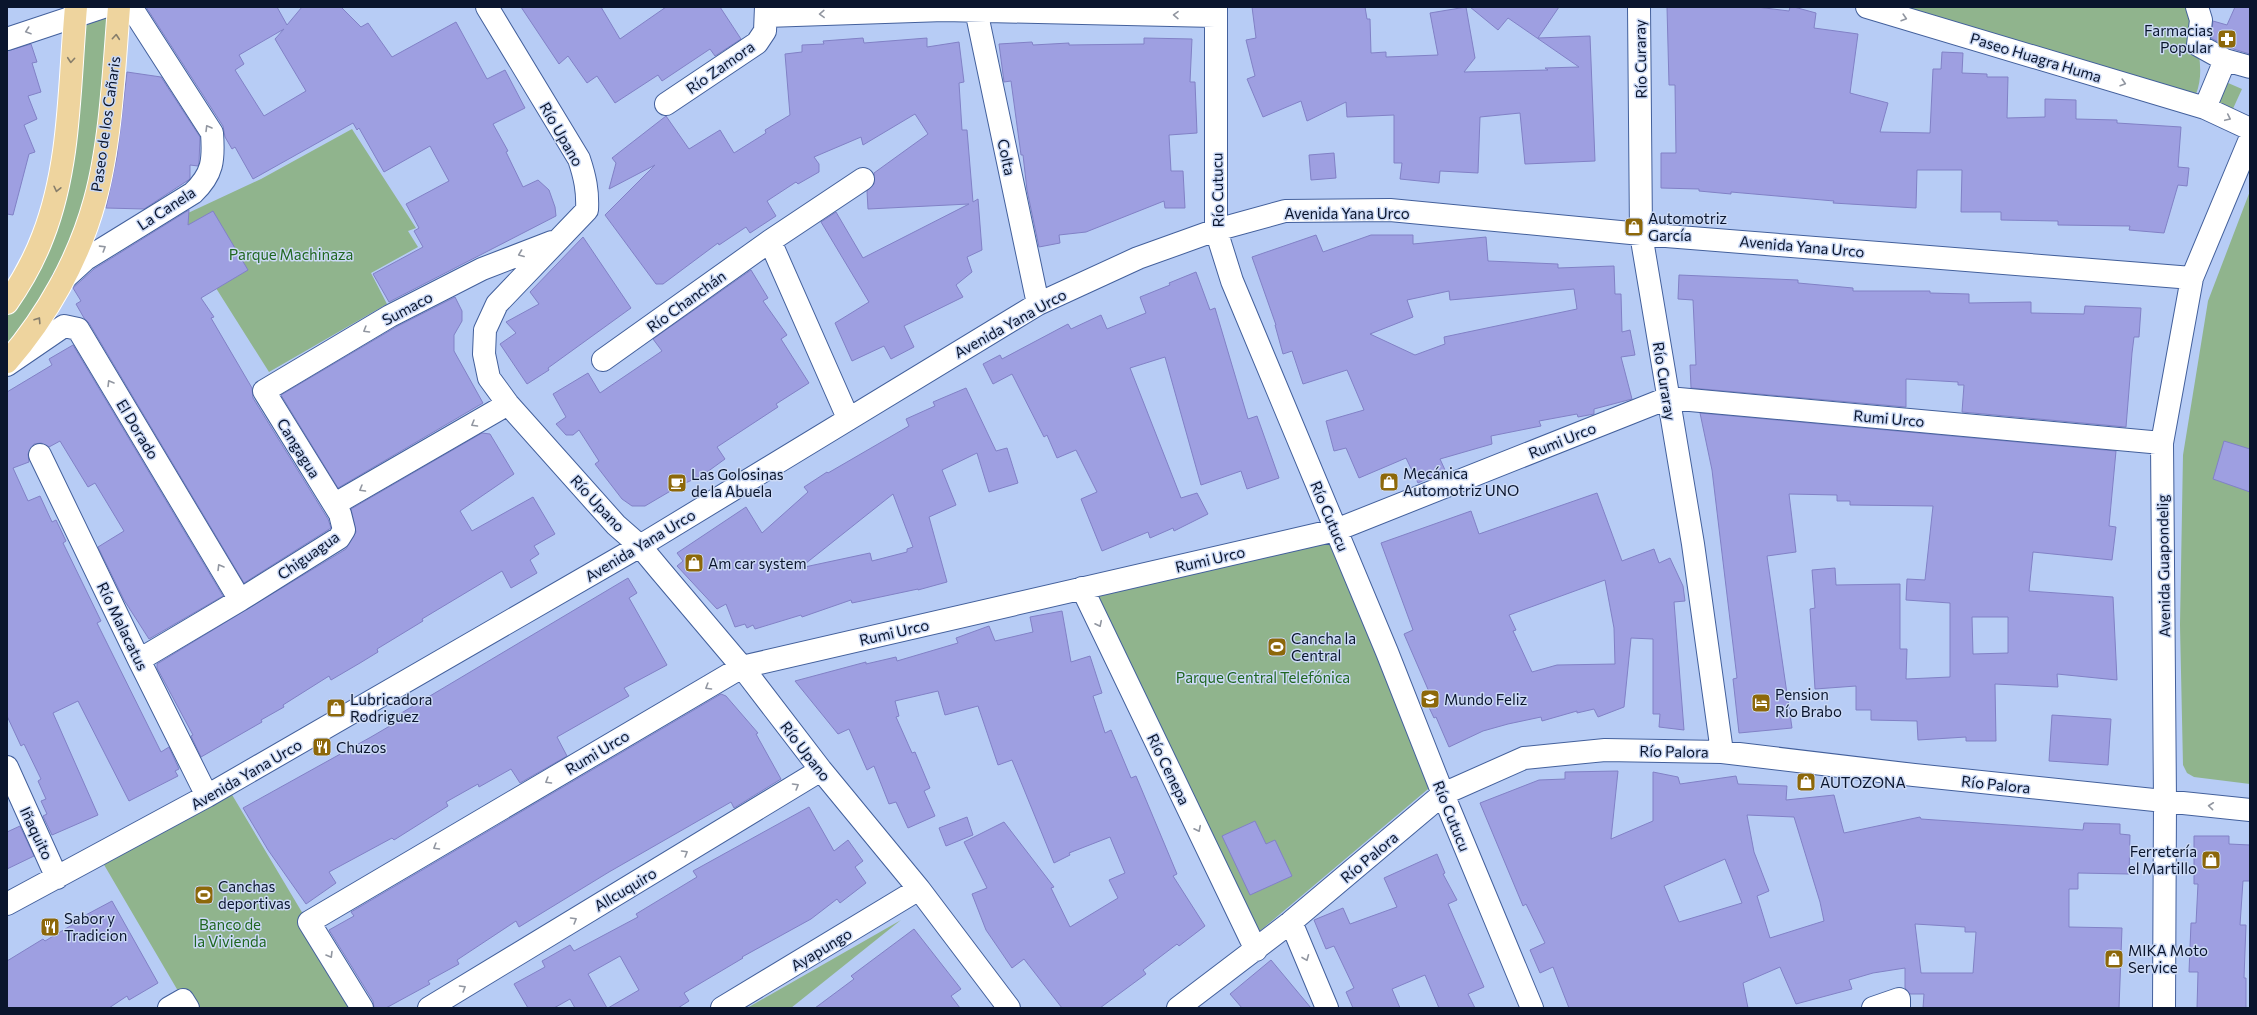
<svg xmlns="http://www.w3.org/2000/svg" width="2257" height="1015" font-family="Commissioner,sans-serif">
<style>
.green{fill:#90b48d}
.building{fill:#9e9fe1;stroke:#8181c6;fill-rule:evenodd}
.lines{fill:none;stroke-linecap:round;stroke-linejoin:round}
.minor-casing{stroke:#43609c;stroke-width:24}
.major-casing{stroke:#fff;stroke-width:24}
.minor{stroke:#fff;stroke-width:22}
.major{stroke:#eed49e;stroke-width:22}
.oneway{stroke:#9196a0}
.oneway2{stroke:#877e6b}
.labels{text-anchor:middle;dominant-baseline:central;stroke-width:3;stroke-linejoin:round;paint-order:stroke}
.poi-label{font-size:15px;fill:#0a152d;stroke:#cbd9f5;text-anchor:start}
.street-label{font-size:15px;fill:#0a152d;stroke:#cbd9f5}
.park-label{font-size:15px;fill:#1f6620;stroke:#cbd9f5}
</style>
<rect width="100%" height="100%" fill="#b7ccf5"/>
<path class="green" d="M76,7H119L95,199L7,362V303L43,237Z
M1879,7H2186C2194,33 2207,67 2196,94Z
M2212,76L2242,89L2231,113L2201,100Z
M352,129L416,228L408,231L418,247L371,273L387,304L269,372L173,220L261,179Z
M2250,191V784L2194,777L2187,773L2183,765L2180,625L2183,455L2208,301Z
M1333,537L1434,784L1254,936L1092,595Z
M228,788L359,1008H188L103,863Z
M901,920L791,1008H747Z"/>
<path class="building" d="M146,7H277L287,25L302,7H341L361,27L368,23L392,57L456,22L487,79L505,70L525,108L493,124L508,151L506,152L523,187L538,180L549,190L555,207L556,216L389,302L373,274L423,247L414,231L419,228L406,204L449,181L430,146L384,172L359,128L357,130L353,123L253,179L235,147L232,149L225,137L223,126ZM284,29L275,39L306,91L264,116L235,70L244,64L239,55Z
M521,7H601L620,39L666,7H720L741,39L715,56L710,49L662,81L658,75L615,103L597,76L587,83L568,56L559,64Z
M1252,7H1365L1367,19H1370L1371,53L1386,52V57L1438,55L1430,13L1466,7L1475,58L1464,72L1548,70L1545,68L1579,67L1508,18L1498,30L1470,7H1559L1538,38L1590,36L1595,161L1525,164L1520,113L1480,117L1478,173L1440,171L1439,183L1400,179L1402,163H1394V115L1347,117L1346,102L1307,121L1301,101L1263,117L1247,79L1255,76L1246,40L1256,38Z
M1667,7H1757L1789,11L1790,7H1794L1816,13L1814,28L1858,34L1850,93L1888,103L1880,132L1930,133L1933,69H1941L1942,52L1963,53L1962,73L1987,74V77H2008L2007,118L2045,117V99L2076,100V119L2117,120V123L2181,127L2178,167L2189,168L2187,186L2178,185L2164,233L2129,230L2130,226L2058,225V221L2001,220V212H1961L1962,170H1917L1916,208L1833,203L1834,201L1731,192V194L1699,191V189L1661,188V153H1676L1675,85H1669Z
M2235,7H2250V54L2230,48L2211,38L2213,21L2227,25Z
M863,38L864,43L927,38V47L959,42L964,82L959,83L962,130H967L973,202L978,199L982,250L967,257L972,272L956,285L963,297L904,326L914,347L891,359L884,346L852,361L835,323L869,302L821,222L836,212L863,258L969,204L868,209L867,191L874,184V173L928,134L915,114L863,145L861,137L814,157L819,164V172L798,184L796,182L767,201L776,216L750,233L746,227L719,245L718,243L663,284H656L605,215L655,165L609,189L616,163L612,158L666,116L689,149L720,130L734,153L766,133L765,130L790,115L785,54L802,52V45L824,44L823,41Z
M1144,38L1192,39L1190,82H1195L1197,133L1169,135L1171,171H1183L1185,208H1165L1164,201L1086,232L1059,235L1060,243L1039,247L1027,190L1023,155H1021L1011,81L1004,82L999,44L1032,42L1033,45L1069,43V45L1144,44Z
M31,44L37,62L32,63L41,92L28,96L37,119L24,125L35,152L29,154L13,215L7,214V51Z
M127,72L161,77L200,137L199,163L198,166L190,165V179L144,209L106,208L117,156Z
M1334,153L1336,178L1311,180L1309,155Z
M189,210L188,225L213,211L248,270L201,298L214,317L211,318L252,388L253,398L328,519L331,528L244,583L89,323L84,318L76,304L81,301L73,288L94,269Z
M1316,235L1323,252L1371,235H1413V244L1486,237L1488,261L1558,264V268L1614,266L1615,294H1621L1622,332L1630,330L1635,355L1621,357L1632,399L1594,409V414L1578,417L1577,414L1539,421L1541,426L1491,436L1492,444L1440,459L1445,470L1418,483L1406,458L1359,478L1346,448L1334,451L1326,421L1364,410L1347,370L1303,384L1292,351L1283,354L1275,325H1276L1252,257ZM1574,289L1577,309L1444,337L1445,344L1415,355L1370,334L1413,317L1407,300L1449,291L1450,300Z
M583,237L631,308L548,368L549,370L527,384L500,344L516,333L506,322L539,304L530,292Z
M751,270L768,298L763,301L787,335L781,339L809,383L776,404L778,407L717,447L725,459L703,475L679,486L645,506H632L622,499L595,464L599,461L579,430L573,435H566L556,424L566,417L553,394L588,373L600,393L662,351L653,339Z
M1196,272L1210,310L1215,308L1248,419L1257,416L1279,478L1247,489L1241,471L1201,485L1165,357L1130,368L1181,498L1197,493L1208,514L1174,531L1173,528L1150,538L1148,532L1102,551L1081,499L1097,492L1076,450L1057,458L1047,435L1044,437L1012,374L993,384L983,364L1000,355L1002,359L1068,324L1071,329L1101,315L1107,329L1146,313L1140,297L1170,285L1169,283Z
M1679,275L1798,280V283L1853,288V291H1930V293L1969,294V303L2031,302V313L2084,314L2085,306L2141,308L2139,337H2134L2132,353L2126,427L1962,412L1964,385H1958V382L1906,379V407L1691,388L1690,365H1696L1693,300L1678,299Z
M455,297L462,311V321L454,335V351L483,403L338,488L281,395L396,327Z
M73,345L223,596L149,639L124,600L98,547L124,531L95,483L88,487L60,441L49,447L41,443L34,444L28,454L29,462L13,468L28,501L40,496L52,522L56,520L66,541L63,543L101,621L97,623L161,752L169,747L179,769L175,771L178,776L129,801L78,701L53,713L98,815L52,835L43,816L47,814L41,801L46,799L38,781L41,779L24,744L21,746L7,716V392L52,365L49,359Z
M966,388L996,451L1007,448L1018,483L989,492L977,453L942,470L956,505L929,517L947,582L918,590V589L852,603L851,600L802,617L801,615L755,629L753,625L747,628L745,624L735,627L726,604L717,609L677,566L683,561L677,553L746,507L762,533L808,492L804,487L827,472L828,473L909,426L906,419L935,406L933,402ZM893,494L913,547L907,549V552L872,561L870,553L800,568Z
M1700,413L2116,451L2109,526L2116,527L2112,560L2033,552L2029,591L2113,597L2117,680L2057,674L2058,687L1995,684L1996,741H1966V737L1918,740L1917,721L1871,720V710H1856V686L1815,689L1810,609L1815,608L1812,570L1835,568L1836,585L1900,584V649H1907L1906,679L1950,677V603L1906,600L1907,579L1925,580L1933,506L1850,505V501H1837V495L1789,494L1796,552L1767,556L1792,728L1739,733L1733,679L1737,678L1712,470ZM1972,617H2008V653L1973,654Z
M482,433L490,434L514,474L460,511L472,531L533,497L555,534L534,546L539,554L530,560L537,573L511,588L502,571L422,619L423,621L377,649L378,652L360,663L331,680L329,676L283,705L284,707L261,720L262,722L201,757L191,736L193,735L157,668V664L346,549L356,532L351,509Z
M2224,441L2250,449V492L2213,479Z
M1597,493L1622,561L1654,549L1659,563L1670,558L1683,586L1685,601L1674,602L1684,730L1659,727L1660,714H1653V639L1631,638L1624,707L1598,717L1594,709L1577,713V711L1542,721L1541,717L1508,724L1483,731L1449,747L1436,717L1434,718L1424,697L1430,694L1404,634L1413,630L1381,543L1471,511L1479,534ZM1605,580L1614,628L1615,664L1557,665L1532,672L1513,631L1516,630L1509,615Z
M628,578L637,593L629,598L667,665L624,688L629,696L557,737L567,756L520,783L511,769L479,787L478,784L446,802L448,806L394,840L392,838L329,872L336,883L306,904L268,850L243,808L371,737L400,720L398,715Z
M1062,611L1071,662L1090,656L1102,693L1093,696L1105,733L1111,730L1131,778L1136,776L1177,874L1173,876L1205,926L1179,946L1177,944L1143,970L1146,974L1100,1008H1062L1024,959L1012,968L986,930L972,894L987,888L964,842L1004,822L1054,887L1051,888L1070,927L1118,898L1109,880L1125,873L1110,837L1069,853L1070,855L1054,863L1012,760L998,765L978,706L945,715L938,691L895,701L899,716L896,717L912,753L915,752L930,788L924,791L935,816L908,828L896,802L889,804L874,766L867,770L849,729L838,734L795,681L866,662V664L896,657L897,661L958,643L956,638L989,626L995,641L1033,632L1030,617Z
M721,694L726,696L758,733L756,734L781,779L734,808L731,802L609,872L519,927L516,921L457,960L459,964L428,981L430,984L386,1008H374L373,1001L329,930L354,916L351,912Z
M2052,715L2111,719L2108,765L2049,761Z
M1618,771L1611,839L1653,821V772L1678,777L1680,784L1736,776L1738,784L1787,786L1786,800L1834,795L1844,833L1920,817L1921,819L2083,830L2084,823L2120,824V834L2130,835L2129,874L2078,873V889H2069V927L2122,928L2119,1008H1923L1924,994H1910L1905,988V968L1873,973L1849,980L1852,989L1796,1004L1780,967L1743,983L1748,1008H1569L1553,967L1540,973L1530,950L1545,943L1526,904L1523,906L1480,803L1539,780L1565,779V772ZM1747,815L1794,817L1820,902L1824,921L1770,938L1757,896L1769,891L1754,852ZM1725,859L1742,903L1679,922L1664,886ZM1915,924L1965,927V932H1976L1973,973H1921Z
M809,807L834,851L848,840L863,861L855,867L866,883L840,903L837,899L811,919L742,957L743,958L684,993L689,1001L678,1008H608L639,990L620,956L588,974L607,1008H575L570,999L554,1008H528L514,984L545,967L542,961L570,945L574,951L638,917L636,914L697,877L693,871Z
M967,817L973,835L946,846L939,828Z
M1255,821L1266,844L1275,840L1292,876L1250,895L1222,836Z
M20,826L34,856L7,869V832Z
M2194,836H2229V844L2250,845V881H2243L2240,925H2246L2244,978H2246V1008H2197L2198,972H2189L2191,923H2196L2198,884H2194Z
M1437,854L1445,873L1443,874L1457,900L1448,904L1484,987L1468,994L1475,1008H1439L1425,975L1392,989L1400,1008H1353L1346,992L1354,988L1334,946L1326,949L1314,920L1343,908L1350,924L1397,907L1384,878Z
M112,901L158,983L129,1000L127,996L109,1008H7V961L43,939L45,941L82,919V917Z
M914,929L961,989L951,996L960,1008H815L854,979L851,976Z
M1271,960L1311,1008H1242L1230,994Z"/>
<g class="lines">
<g class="minor-casing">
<path id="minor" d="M487,7L579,159C585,177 588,191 587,210L497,304L485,330L484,354L489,378L508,404L616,525L640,546L660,570L742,667L821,770L919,889L1009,1008
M1216,7V230L1232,281L1387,652L1443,794L1532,1008
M1639,7L1641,234L1693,544L1722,752
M1867,7L2205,108L2250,129
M2197,7L2201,20L2198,45L2225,60L2250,67
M976,10L1038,304
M766,16L944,10L1215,16
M7,39L103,7
M666,104L757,43L765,31L766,7
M2205,108L2225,60
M770,241L863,179
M63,280L86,259L193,193C213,174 214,160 212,133L131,7
M603,360L770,241L848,418
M7,365L64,326L78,329L240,600
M40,455L139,660L207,796
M335,504L508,404
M1082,588L1256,950
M139,660L240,600L339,538L344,530L340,514L264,391L390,316L482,269L552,242
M7,767L57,878
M7,904L207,796L640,546L1038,304L1138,258L1216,230L1285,211L1390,210L1641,234L2192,278
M1291,922L1327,1008
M169,1008L183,1000L188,1008
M362,1008L309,922L742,667L1336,530L1668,398L2162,443
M429,1008L821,770
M722,1008L919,889
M1178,1008L1291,922L1443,794L1524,758L1605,750L1722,752L1914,775L2250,810
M1873,1008L1899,999V1008
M2164,1008L2165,801L2162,443L2192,278L2250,139"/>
</g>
<g class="major-casing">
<path id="major" d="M7,303C21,283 34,260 43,236C71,164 69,83 76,7
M7,362C47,316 79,259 95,200C111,142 114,68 119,7"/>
</g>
<use href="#minor" class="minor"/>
<use href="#major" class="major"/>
</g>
<defs><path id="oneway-chevron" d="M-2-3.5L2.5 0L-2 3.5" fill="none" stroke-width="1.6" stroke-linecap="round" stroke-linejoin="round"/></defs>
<g class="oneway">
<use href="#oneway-chevron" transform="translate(822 14) rotate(178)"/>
<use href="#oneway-chevron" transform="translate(1176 15) rotate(-179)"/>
<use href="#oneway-chevron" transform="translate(1904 18) rotate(17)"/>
<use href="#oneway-chevron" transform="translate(28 31) rotate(161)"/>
<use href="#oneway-chevron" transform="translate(2123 83) rotate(17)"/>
<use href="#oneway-chevron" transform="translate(2228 118) rotate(25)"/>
<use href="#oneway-chevron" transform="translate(208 128) rotate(-121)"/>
<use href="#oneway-chevron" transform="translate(103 248) rotate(-32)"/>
<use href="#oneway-chevron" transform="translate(521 254) rotate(159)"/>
<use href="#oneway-chevron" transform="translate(366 330) rotate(149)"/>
<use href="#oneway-chevron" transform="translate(110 383) rotate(-121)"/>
<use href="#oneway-chevron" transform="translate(474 424) rotate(150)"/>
<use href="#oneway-chevron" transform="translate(362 489) rotate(150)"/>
<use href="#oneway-chevron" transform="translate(220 567) rotate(-121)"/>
<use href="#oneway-chevron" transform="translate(1099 624) rotate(64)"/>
<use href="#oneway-chevron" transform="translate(708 687) rotate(149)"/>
<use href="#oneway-chevron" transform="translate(548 781) rotate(149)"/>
<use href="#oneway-chevron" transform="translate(796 786) rotate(-31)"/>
<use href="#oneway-chevron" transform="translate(2211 806) rotate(-174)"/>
<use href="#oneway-chevron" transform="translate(1198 829) rotate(64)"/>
<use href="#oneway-chevron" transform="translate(436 847) rotate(149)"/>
<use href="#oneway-chevron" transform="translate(685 853) rotate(-31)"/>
<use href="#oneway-chevron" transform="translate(574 920) rotate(-31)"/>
<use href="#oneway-chevron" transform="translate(330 955) rotate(59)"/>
<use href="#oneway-chevron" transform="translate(1306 958) rotate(68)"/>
<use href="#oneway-chevron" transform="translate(463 988) rotate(-31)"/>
</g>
<g class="oneway2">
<use href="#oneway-chevron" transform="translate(116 37) rotate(-85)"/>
<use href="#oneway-chevron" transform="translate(71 60) rotate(95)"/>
<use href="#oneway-chevron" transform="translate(57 189) rotate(103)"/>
<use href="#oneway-chevron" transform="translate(38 320) rotate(-57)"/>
</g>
<defs>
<g id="pharmacy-square" transform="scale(1)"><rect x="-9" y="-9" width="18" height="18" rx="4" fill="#8d680a" stroke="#cbd9f5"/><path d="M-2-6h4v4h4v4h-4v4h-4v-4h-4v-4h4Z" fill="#fff"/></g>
<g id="shop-square" transform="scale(1)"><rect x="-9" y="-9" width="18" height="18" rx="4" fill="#8d680a" stroke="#cbd9f5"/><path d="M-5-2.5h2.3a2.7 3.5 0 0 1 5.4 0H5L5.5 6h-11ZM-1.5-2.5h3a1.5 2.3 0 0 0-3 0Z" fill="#fff"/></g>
<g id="cafe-square" transform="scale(1)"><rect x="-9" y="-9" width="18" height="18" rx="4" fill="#8d680a" stroke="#cbd9f5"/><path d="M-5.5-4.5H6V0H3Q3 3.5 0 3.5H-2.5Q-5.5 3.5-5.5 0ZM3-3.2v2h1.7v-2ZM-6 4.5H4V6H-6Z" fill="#fff"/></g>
<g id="stadium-square" transform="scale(1)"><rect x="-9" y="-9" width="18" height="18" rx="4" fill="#8d680a" stroke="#cbd9f5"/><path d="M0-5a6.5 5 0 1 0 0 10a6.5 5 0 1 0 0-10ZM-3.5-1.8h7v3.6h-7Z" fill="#fff"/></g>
<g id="school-square" transform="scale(1)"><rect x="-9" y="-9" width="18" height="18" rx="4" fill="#8d680a" stroke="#cbd9f5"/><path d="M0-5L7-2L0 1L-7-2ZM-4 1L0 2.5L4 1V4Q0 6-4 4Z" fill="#fff"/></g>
<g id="hotel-square" transform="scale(1)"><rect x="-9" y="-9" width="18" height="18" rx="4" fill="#8d680a" stroke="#cbd9f5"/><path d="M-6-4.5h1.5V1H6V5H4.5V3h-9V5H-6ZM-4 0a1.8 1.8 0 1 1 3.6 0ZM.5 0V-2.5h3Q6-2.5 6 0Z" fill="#fff"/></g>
<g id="restaurant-square" transform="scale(1)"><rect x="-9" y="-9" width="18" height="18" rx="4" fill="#8d680a" stroke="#cbd9f5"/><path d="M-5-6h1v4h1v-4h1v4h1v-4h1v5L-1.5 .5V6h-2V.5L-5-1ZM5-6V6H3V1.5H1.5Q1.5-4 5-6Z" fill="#fff"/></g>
</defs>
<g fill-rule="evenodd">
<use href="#pharmacy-square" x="2227" y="39"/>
<use href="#shop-square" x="1634" y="227"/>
<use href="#shop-square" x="1389" y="482"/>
<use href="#cafe-square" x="677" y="483"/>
<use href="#shop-square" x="694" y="563"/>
<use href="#stadium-square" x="1277" y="647"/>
<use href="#school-square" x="1430" y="699"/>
<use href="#hotel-square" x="1761" y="703"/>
<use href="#shop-square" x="336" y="708"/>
<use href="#restaurant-square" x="322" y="747"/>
<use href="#shop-square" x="1806" y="782"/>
<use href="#shop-square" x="2211" y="860"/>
<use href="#stadium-square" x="204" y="895"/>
<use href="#restaurant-square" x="50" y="927"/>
<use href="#shop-square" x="2114" y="959"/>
</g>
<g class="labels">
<g class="poi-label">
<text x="2213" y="30" text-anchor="end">Farmacias<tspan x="2213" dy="17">Popular</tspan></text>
<text x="1648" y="218">Automotriz<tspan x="1648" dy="17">García</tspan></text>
<text x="1403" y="473">Mecánica<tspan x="1403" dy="17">Automotriz UNO</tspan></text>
<text x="691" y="474">Las Golosinas<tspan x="691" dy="17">de la Abuela</tspan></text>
<text x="708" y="563">Am car system</text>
<text x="1291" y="638">Cancha la<tspan x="1291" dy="17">Central</tspan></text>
<text x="1775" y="694">Pension<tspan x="1775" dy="17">Río Brabo</tspan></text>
<text x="350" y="699">Lubricadora<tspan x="350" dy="17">Rodriguez</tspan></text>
<text x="1444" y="699">Mundo Feliz</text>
<text x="336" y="747">Chuzos</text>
<text x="1820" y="782">AUTOZONA</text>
<text x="2197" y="851" text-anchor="end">Ferretería<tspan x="2197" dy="17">el Martillo</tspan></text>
<text x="218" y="886">Canchas<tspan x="218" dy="17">deportivas</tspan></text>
<text x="64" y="918">Sabor y<tspan x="64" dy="17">Tradicion</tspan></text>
<text x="2128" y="950">MIKA Moto<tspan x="2128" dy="17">Service</tspan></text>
</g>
<g class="street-label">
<text transform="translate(2036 57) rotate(17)">Paseo Huagra Huma</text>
<text transform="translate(1640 59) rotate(-91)">Río Curaray</text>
<text transform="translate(720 67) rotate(-35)">Río Zamora</text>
<text transform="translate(105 124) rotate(-82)">Paseo de los Cañaris</text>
<text transform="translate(562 134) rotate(60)">Río Upano</text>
<text transform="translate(1007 157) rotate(78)">Colta</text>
<text transform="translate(1217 190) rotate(-91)">Río Cutucu</text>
<text transform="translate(166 208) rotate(-33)">La Canela</text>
<text x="1347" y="213">Avenida Yana Urco</text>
<text transform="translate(1802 246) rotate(5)">Avenida Yana Urco</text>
<text transform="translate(686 301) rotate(-36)">Río Chanchán</text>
<text transform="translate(407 308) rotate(-28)">Sumaco</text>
<text transform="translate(1010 323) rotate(-29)">Avenida Yana Urco</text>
<text transform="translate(1665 381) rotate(81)">Río Curaray</text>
<text transform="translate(1889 418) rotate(5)">Rumi Urco</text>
<text transform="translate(138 429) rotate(59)">El Dorado</text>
<text transform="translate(1562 440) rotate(-22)">Rumi Urco</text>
<text transform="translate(299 448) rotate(58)">Cangagua</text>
<text transform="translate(598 503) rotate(47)">Río Upano</text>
<text transform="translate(1330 516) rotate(67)">Río Cutucu</text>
<text transform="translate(640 545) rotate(-31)">Avenida Yana Urco</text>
<text transform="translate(308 555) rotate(-35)">Chiguagua</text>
<text transform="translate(1210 559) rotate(-13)">Rumi Urco</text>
<text transform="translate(2163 566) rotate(-91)">Avenida Guapondelig</text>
<text transform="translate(123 626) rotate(64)">Río Malacatus</text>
<text transform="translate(894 632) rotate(-13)">Rumi Urco</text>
<text transform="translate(806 751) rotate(52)">Río Upano</text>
<text transform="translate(1674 751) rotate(1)">Río Palora</text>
<text transform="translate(597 752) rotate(-31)">Rumi Urco</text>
<text transform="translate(1169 769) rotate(64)">Río Cenepa</text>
<text transform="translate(246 774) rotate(-30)">Avenida Yana Urco</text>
<text transform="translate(1996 784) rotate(6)">Río Palora</text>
<text transform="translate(1452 816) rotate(68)">Río Cutucu</text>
<text transform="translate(37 833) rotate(65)">Iñaquito</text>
<text transform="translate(1369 857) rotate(-40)">Río Palora</text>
<text transform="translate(625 889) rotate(-31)">Allcuquiro</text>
<text transform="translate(821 949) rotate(-31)">Ayapungo</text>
</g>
<g class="park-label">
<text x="291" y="254">Parque Machinaza</text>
<text x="1263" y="677">Parque Central Telefónica</text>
<text x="230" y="924">Banco de<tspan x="230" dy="17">la Vivienda</tspan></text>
</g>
</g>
<rect width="2257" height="1015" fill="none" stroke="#0a152d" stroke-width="16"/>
</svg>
